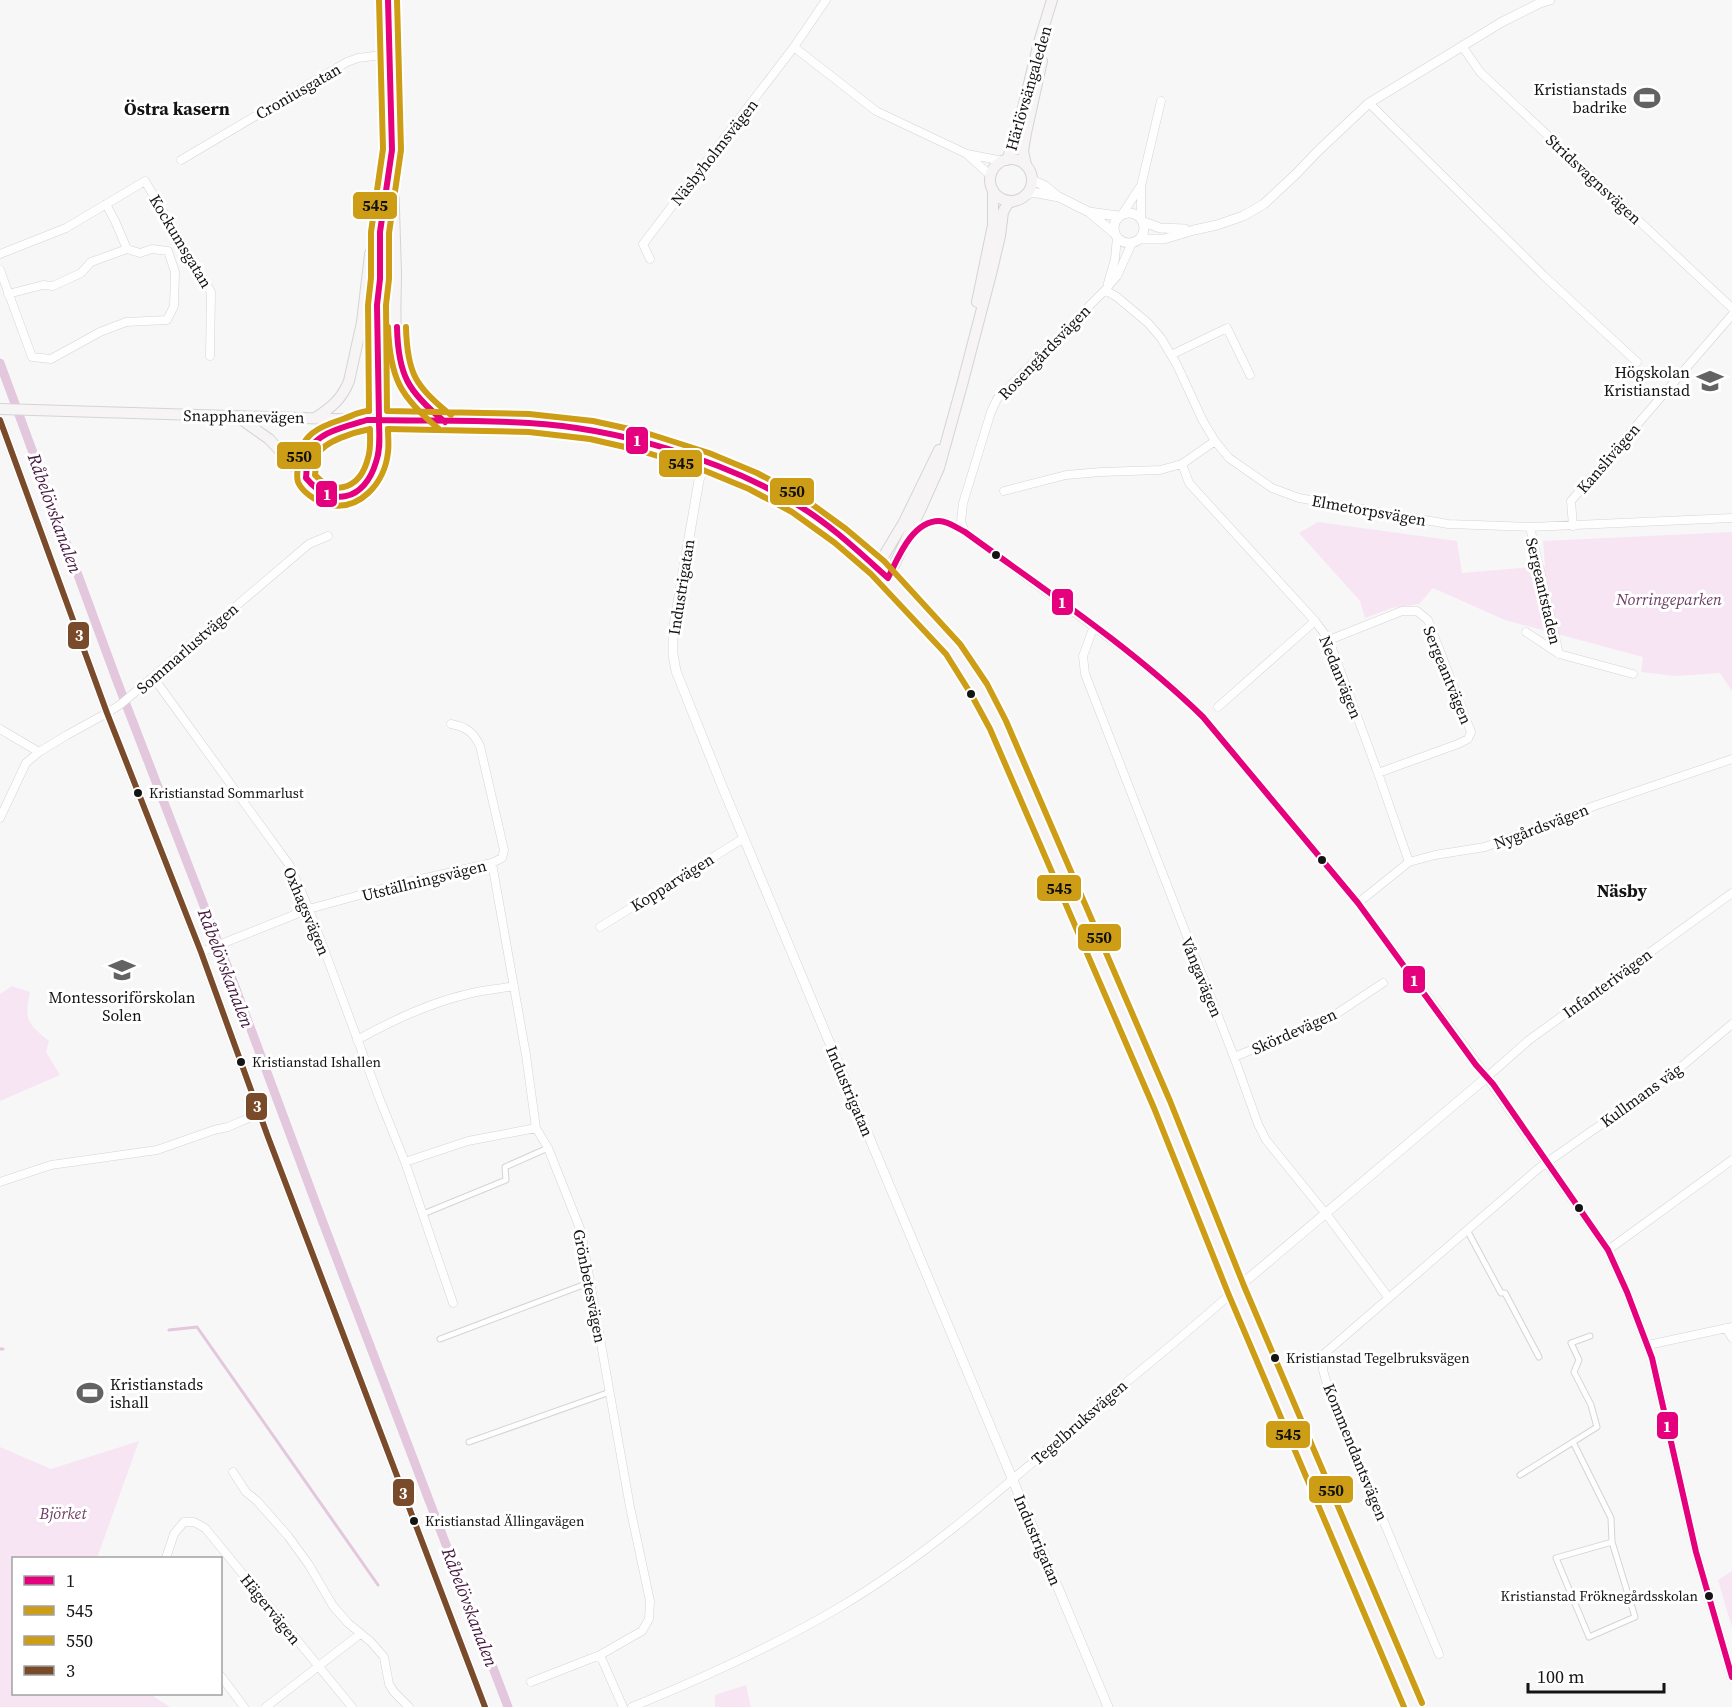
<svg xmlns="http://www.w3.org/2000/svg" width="1732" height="1707" font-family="'Source Serif 4',serif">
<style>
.green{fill:#f7e5f4}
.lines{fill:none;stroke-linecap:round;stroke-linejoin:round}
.stream{stroke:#e2c7dd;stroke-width:3}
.canal{stroke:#e2c7dd;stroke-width:9}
.pedestrian-casing{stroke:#d5d4d4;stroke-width:7}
.minor-casing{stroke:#d5d4d4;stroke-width:9}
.tertiary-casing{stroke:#d5d4d4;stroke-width:10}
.secondary-casing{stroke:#d5d4d4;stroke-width:12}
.pedestrian{stroke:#fefefe;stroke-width:5}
.minor{stroke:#fefefe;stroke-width:8}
.tertiary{stroke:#fefefe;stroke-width:9}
.secondary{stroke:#f6f4f5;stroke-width:10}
.secondary-bridge-casing{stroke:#d5d4d4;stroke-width:12;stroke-linecap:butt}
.secondary-bridge{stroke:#f6f4f5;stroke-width:10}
.bus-1-casing{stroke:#fff;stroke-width:10}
.bus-2-casing{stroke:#fff;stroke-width:10}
.bus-3-casing{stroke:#fff;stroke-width:10}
.bus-4-casing{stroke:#fff;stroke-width:10}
.bus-1{stroke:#e5007d;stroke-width:6}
.bus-2{stroke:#cd9d15;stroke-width:6}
.bus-3{stroke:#cd9d15;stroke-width:6}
.bus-4{stroke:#7a4b2a;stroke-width:6}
.bus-dot{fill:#151415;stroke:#fff;stroke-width:2}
.labels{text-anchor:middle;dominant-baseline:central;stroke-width:6;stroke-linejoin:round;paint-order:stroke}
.bus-label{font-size:14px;fill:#151415;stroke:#fff;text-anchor:start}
.street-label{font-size:16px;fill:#151415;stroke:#fff}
.poi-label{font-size:16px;fill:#151415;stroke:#fff;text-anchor:end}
.park-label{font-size:16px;font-style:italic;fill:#6d3c65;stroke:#fff}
.neighbourhood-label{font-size:18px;font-weight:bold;fill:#151415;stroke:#fff}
.water-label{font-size:18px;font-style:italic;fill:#46173f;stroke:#fff}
.line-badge{stroke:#fff;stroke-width:2}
.badge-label{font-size:16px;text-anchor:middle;font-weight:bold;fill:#fff}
.pale-badge-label{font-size:16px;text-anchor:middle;font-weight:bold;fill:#111}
</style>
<rect width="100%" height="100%" fill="#f8f7f8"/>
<path class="green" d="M1318,522L1457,541L1462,573L1545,566L1543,541L1732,532V691L1720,673L1675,676L1641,672L1643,657L1505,620L1433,588L1419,604L1392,608L1365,618L1360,601L1299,533Z
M12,986L30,992C24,1020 27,1023 49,1041L46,1052L60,1075L0,1101V994Z
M139,1441L97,1558H14V1694H150L170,1707H0V1447L51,1469Z
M1732,1571V1628L1718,1580Z
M746,1685L751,1707H715V1695Z"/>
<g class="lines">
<path class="stream" d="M169,1330L197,1327L378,1585
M0,1349H3"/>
<path class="canal" d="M0,363L117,681L233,981L322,1220L508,1707"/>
<g class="pedestrian-casing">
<path id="pedestrian" d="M423,1214L506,1180L505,1167L548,1148
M1467,1230L1501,1293H1505L1539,1357
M440,1339L591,1282
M469,1442L610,1392
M1573,1442L1611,1518L1612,1542
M1520,1475L1597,1427L1591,1405L1574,1372L1579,1360L1571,1343L1590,1336
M1612,1542L1635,1617L1589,1637L1556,1558Z"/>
</g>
<g class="minor-casing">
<path id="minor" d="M826,0L794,47L876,111L967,154L1003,161
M1462,46L1480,72L1732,308
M1369,103L1543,275L1637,362
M968,155L991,176
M181,160L347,62L358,58L390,54
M1123,213L1140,187
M1141,217V186L1161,101
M1132,243L1117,276L1105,290L997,399L991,412L963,503L961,522L965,532L1116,643L1174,689L1203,717L1358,903L1487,1077L1529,1040L1732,893
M0,254L66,228L145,181L211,292L210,356
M650,259L643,244L794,47
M0,270L32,357L51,359L100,332L126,322L167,320L174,306L175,272L168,251L152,249L140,253L127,249L115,221L106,204
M1108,283L1115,259L1117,237
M1105,290L1117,297L1148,323L1161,338L1177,365L1203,421L1215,441L1229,458L1272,488L1299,498L1448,524L1530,527L1732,518
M8,294L43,285L53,286L81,273L91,262L127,249
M1171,355L1227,328L1250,375
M1182,464L1189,483L1315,621L1329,640L1378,773L1409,862
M1004,491L1066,475L1101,472L1160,470L1182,464L1215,441
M1573,526L1571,501L1732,315
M1530,527L1559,654
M1094,626L1083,656L1085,674L1234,1057L1258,1124L1266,1140L1330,1219L1388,1297
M1526,632L1559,654L1633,674
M1329,640L1402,611H1417L1428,620L1471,732L1468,739L1458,744L1378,773
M153,677L290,866L309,909L380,1100L405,1162L453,1303
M1218,707L1315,621
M0,729L39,752
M0,818L26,763L39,752L67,735L107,713L121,704L309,544L328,536
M492,863L526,1055L536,1128L548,1148L581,1231L630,1507L650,1601L649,1619L642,1631L600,1655L531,1682
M1358,903L1409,862L1435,855L1485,847L1594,806L1732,759
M600,927L744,838
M201,952L309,909L403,883L492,863L502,858L504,850L480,746C473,732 467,727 451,724
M357,1040C393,1020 429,1003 468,994C483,990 499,989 514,986
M1234,1057L1316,1024L1333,1016L1383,983
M405,1162L468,1141L536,1128
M0,1182L51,1165L157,1150L214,1130L228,1127L260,1113
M1608,1250L1732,1160
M1726,1328L1732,1338
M1648,1345L1732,1327
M233,1472L246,1492L257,1501L288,1536L309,1565L333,1606L348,1623L371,1642L384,1657L389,1684L394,1692L409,1707
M166,1558L174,1534L184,1522H194L205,1528L352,1707
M1439,1654L1328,1388L1323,1370L1324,1354L1539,1168L1593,1130L1647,1094L1675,1072L1732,1024
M600,1655L623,1707
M220,1675L244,1707
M266,1707L360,1634
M632,1707C703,1678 774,1646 840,1607C931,1553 1011,1481 1091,1412C1139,1371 1189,1332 1236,1289"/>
</g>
<g class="tertiary-casing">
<path id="tertiary" d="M388,0L390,54
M1032,180L1045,186L1057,196
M1022,198L1032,192L1059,197L1089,212L1118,216
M1089,212L1114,233
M1114 228a15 15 0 1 1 30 0a15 15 0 1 1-30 0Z
M1144,222L1160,228L1185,229
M1140,239H1164L1194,230L1217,225L1243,216L1264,204L1297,173L1318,151L1369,103L1502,22L1540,3L1550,0
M0,420L107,713L201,952L268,1137L485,1707
M706,462L699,480L673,631V654L676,671L722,786L1108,1707
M1236,1289L1487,1077L1608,1250L1627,1292L1652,1358L1696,1552L1732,1677"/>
</g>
<g class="secondary-casing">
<path id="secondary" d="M390,54L392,157
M990 180a21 21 0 1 1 42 0a21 21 0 1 1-42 0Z
M1007,160L1017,133L1039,42L1052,0
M1026,165L1023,151L1026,133L1042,61
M393,176C394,208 395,240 396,273C396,309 391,353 409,386C417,402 431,411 445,421
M977,302L993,225V190
M0,409L367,420
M238,417L269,439L315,488L325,495L339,497L351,494L367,483L374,472L379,451L377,335L380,232L392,150
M315,418C331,408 342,399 349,381L362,322L370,254L379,233
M393,421L529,423L592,430L640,441L706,462L753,481L797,504L841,536L888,578L953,649L979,689L998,725L1162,1105L1236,1289L1414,1707
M306,478C304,437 324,434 358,423
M877,567L904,522L939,450
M888,578L922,506L939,468L962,385L991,274L1000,236L1003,212L1008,203L1017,200"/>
</g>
<use href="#pedestrian" class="pedestrian"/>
<use href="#minor" class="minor"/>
<use href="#tertiary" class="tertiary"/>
<use href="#secondary" class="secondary"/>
<g class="secondary-bridge-casing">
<path id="secondary-bridge" d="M367,420L393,421"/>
</g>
<use href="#secondary-bridge" class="secondary-bridge"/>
<g class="bus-1-casing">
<path id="bus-1" d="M397,327C398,375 408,392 445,422
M367,420H379C379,434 381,449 376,462C365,500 332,509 306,478C307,471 306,462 308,454C314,432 348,426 367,420Z
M379,420C428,421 479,420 529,423C615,428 722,459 796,504C830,524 859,552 888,578C898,558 912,521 939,521C948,521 957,528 965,532C1046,591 1131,647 1203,717L1358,903L1476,1065L1493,1084L1608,1250L1627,1292L1652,1358L1696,1552L1732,1677
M379,420L377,305L380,279V232L392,150L388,0"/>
</g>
<g class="bus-2-casing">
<path id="bus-2" d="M388,327C390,378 400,397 439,429
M369,411L368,305L371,278V232L383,149L379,0
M370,429C370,439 371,449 368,458C361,486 337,499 315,475C316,469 315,461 317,455C324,441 355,432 370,429Z
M388,429L529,432L590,439L638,450L703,470L749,489L792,512L835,543L871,574L946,654L971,694L990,729L1154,1108L1228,1293L1404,1707"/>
</g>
<g class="bus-3-casing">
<path id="bus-3" d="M397,0L401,150L389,233V279L386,305L387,411L529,414L593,421L643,432L709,453L757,473L802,497L846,529L884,561L960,644L987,684L1006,721L1170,1101L1244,1286L1422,1703
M406,327C407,372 415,387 451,415
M369,411C360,411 352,416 343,419C318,427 300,435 298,463C298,469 296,476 298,482C302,492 316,501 326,504C359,513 385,483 388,452C389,445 388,437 388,429"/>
</g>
<g class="bus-4-casing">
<path id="bus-4" d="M0,420L107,713L201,952L268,1137L485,1707"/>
</g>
<use href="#bus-1" class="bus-1"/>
<use href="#bus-2" class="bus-2"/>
<use href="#bus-3" class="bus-3"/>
<use href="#bus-4" class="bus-4"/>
</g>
<defs>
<g id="stadium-bare" transform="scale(2.07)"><path d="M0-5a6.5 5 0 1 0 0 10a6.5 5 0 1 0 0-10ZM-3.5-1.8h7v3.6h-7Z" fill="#646364" stroke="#fff" stroke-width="2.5" paint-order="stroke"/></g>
<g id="university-bare" transform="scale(2.07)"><path d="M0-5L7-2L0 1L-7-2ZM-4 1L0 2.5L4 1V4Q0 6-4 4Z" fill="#646364" stroke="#fff" stroke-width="2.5" paint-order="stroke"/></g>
<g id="school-bare" transform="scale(2.07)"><path d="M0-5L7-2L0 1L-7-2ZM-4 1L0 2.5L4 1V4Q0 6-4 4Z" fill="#646364" stroke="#fff" stroke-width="2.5" paint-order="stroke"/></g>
</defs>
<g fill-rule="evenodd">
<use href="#stadium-bare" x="1647" y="98"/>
<use href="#university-bare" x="1710" y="381"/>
<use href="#school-bare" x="122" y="970"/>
<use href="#stadium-bare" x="90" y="1393"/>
</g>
<g class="bus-dot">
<circle cx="996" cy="555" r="5"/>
<circle cx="971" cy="694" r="5"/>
<circle cx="138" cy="793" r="5"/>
<circle cx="1322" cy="860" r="5"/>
<circle cx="241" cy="1062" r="5"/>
<circle cx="1579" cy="1208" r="5"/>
<circle cx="1275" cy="1358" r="5"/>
<circle cx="414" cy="1521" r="5"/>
<circle cx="1709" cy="1596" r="5"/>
</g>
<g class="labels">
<g class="bus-label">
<text x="149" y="793">Kristianstad Sommarlust</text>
<text x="252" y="1062">Kristianstad Ishallen</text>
<text x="1286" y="1358">Kristianstad Tegelbruksvägen</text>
<text x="425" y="1521">Kristianstad Ällingavägen</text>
<text x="1698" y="1596" text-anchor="end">Kristianstad Fröknegårdsskolan</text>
</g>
<g class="street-label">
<text transform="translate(1028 88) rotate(-74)">Härlövsängaleden</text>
<text transform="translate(298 91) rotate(-30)">Croniusgatan</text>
<text transform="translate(714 152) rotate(-52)">Näsbyholmsvägen</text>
<text transform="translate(1594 179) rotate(43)">Stridsvagnsvägen</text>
<text transform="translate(181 241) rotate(59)">Kockumsgatan</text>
<text transform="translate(1044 352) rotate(-46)">Rosengårdsvägen</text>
<text transform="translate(244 416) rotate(1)">Snapphanevägen</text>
<text transform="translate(1608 458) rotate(-49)">Kanslivägen</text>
<text transform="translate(1369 510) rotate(10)">Elmetorpsvägen</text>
<text transform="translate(681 587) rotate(-81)">Industrigatan</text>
<text transform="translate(1544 591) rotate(77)">Sergeantstaden</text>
<text transform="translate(187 648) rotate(-41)">Sommarlustvägen</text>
<text transform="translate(1448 675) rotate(68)">Sergeantvägen</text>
<text transform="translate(1341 677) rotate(68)">Nedanvägen</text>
<text transform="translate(1541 826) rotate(-21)">Nygårdsvägen</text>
<text transform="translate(424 880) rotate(-14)">Utställningsvägen</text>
<text transform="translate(672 882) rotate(-32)">Kopparvägen</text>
<text transform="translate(307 911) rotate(67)">Oxhagsvägen</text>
<text transform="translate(1202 977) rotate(68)">Vångavägen</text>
<text transform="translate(1607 983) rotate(-36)">Infanterivägen</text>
<text transform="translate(1294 1031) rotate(-24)">Skördevägen</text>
<text transform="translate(850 1091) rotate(67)">Industrigatan</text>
<text transform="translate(1641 1095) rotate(-36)">Kullmans väg</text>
<text transform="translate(590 1286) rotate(79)">Grönbetesvägen</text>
<text transform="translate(1079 1422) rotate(-41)">Tegelbruksvägen</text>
<text transform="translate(1356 1452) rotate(68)">Kommendantsvägen</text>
<text transform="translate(1038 1540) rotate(67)">Industrigatan</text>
<text transform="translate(271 1609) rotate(51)">Hägervägen</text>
</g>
<g class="poi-label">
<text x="1627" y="89">Kristianstads<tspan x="1627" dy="18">badrike</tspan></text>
<text x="1690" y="372">Högskolan<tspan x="1690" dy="18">Kristianstad</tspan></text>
<text x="122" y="997" text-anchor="middle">Montessoriförskolan<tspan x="122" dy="18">Solen</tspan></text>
<text x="110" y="1384" text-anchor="start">Kristianstads<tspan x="110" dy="18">ishall</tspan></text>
</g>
<g class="park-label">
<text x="1669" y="599">Norringeparken</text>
<text x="63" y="1513">Björket</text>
</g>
<g class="neighbourhood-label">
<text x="177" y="108">Östra kasern</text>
<text x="1622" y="890">Näsby</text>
</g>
<g class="water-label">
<text transform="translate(55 513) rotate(70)">Råbelövskanalen</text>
<text transform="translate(226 968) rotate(69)">Råbelövskanalen</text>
<text transform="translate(470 1607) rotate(69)">Råbelövskanalen</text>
</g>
</g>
<g class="line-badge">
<rect x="352" y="191" width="46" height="29" rx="6" fill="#cd9d15"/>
<rect x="625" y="426" width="24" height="29" rx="6" fill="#e5007d"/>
<rect x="276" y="441" width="46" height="29" rx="6" fill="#cd9d15"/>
<rect x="658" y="449" width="45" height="29" rx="6" fill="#cd9d15"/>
<rect x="769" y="477" width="46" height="29" rx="6" fill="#cd9d15"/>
<rect x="315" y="480" width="23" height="28" rx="6" fill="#e5007d"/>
<rect x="1051" y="588" width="23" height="28" rx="6" fill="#e5007d"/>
<rect x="67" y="621" width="23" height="29" rx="6" fill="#7a4b2a"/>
<rect x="1036" y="874" width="46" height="28" rx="6" fill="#cd9d15"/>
<rect x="1077" y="923" width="45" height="29" rx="6" fill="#cd9d15"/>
<rect x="1402" y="965" width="24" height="29" rx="6" fill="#e5007d"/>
<rect x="245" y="1092" width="23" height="29" rx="6" fill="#7a4b2a"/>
<rect x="1656" y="1411" width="23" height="29" rx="6" fill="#e5007d"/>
<rect x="1265" y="1420" width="46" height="29" rx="6" fill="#cd9d15"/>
<rect x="1308" y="1475" width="46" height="29" rx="6" fill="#cd9d15"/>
<rect x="392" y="1478" width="23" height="29" rx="6" fill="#7a4b2a"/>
</g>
<g class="badge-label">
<text x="637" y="446">1</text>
<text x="327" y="500">1</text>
<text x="1062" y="608">1</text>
<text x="79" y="641">3</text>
<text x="1414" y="986">1</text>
<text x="257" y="1112">3</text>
<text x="1667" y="1432">1</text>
<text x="403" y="1499">3</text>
</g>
<g class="pale-badge-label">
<text x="375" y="211">545</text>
<text x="299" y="462">550</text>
<text x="681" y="469">545</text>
<text x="792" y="497">550</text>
<text x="1059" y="894">545</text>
<text x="1099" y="943">550</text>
<text x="1288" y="1440">545</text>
<text x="1331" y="1496">550</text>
</g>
<rect x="12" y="1557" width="210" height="138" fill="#ffffff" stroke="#a1a1a1" stroke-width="1.5"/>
<rect x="24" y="1576" width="30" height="9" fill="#e5007d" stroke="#a1a1a1" stroke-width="1.5"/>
<text x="66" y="1587" font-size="18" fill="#151415">1</text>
<rect x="24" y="1606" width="30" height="9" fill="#cd9d15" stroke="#a1a1a1" stroke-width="1.5"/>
<text x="66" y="1617" font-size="18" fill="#151415">545</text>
<rect x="24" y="1636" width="30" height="9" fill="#cd9d15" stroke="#a1a1a1" stroke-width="1.5"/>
<text x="66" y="1647" font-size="18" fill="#151415">550</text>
<rect x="24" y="1666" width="30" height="9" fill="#7a4b2a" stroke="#a1a1a1" stroke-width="1.5"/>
<text x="66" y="1677" font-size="18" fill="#151415">3</text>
<path d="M1528 1683v9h136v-9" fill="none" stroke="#151415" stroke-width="3"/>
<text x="1537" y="1683" font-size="18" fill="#151415" stroke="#ffffff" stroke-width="4.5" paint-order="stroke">100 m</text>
</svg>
